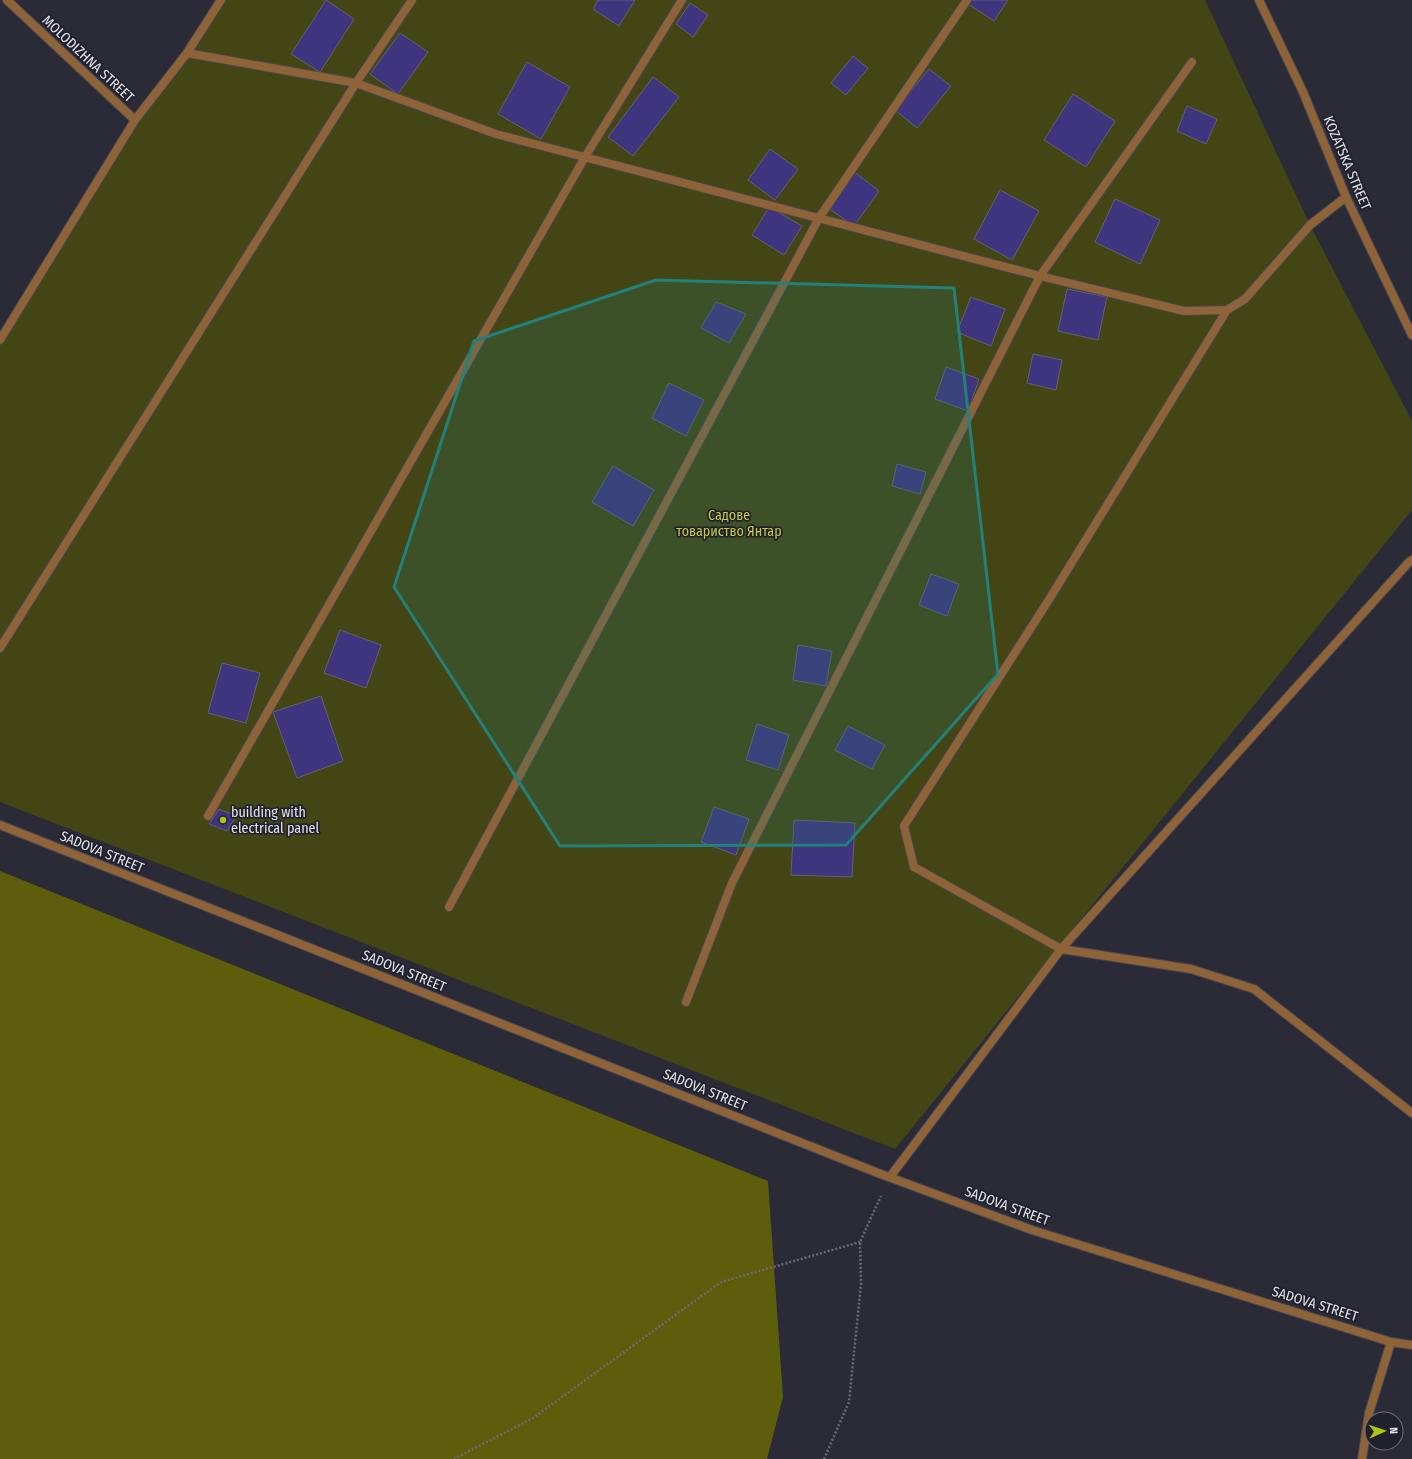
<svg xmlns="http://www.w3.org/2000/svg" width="1412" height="1459" font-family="'Fira Sans Condensed',sans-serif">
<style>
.green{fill:#444515}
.forest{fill:#5d5d0b}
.building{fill:#3f347e;stroke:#626170}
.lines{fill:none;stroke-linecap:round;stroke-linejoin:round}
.service-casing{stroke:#484754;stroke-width:10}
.minor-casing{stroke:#484754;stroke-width:10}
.tertiary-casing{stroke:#484754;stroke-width:10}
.path{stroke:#6a6a75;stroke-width:2.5;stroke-dasharray:2 2;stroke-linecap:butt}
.service{stroke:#8e6338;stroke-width:8}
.minor{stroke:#8e6338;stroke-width:8}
.tertiary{stroke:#8e6338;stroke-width:8}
.marked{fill:#24817a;fill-opacity:0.2;stroke:#24817a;stroke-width:3;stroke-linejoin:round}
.poi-dot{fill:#adc60f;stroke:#21212d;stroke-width:1.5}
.labels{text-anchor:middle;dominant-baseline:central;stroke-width:3.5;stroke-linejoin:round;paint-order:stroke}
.street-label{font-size:14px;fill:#e2e2ea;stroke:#21212d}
.park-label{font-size:14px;fill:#c7c945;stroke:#21212d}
.poi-label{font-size:14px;fill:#e2e2ea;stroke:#21212d;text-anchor:start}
</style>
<rect width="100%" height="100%" fill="#2b2a37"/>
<path class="green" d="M221,0H1205L1310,225L1412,421V510L895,1149L0,802V340L135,120Z"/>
<path class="forest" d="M0,871L768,1181L783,1397L767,1459H0Z"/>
<path class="building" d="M326,0L354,19L320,72L291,54Z
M598,0H635L619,26L593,9Z
M971,0H1008L994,21L968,4Z
M690,3L708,15L693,37L676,24Z
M400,33L428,52L398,94L370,74Z
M853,56L868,68L846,95L831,83Z
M527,62L570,87L541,139L498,114Z
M929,69L951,86L917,128L895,110Z
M653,77L679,97L633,156L608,137Z
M1073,94L1115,121L1086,167L1044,140Z
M1187,106L1217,119L1206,144L1177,131Z
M770,149L798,169L775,200L748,180Z
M853,171L879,191L854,226L827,207Z
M1000,190L1039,211L1012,260L974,239Z
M1115,199L1160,220L1140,264L1095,242Z
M769,207L802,226L784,255L752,235Z
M1067,289L1107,297L1098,340L1058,331Z
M971,297L1005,309L991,346L957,332Z
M716,302L746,314L729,343L701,328Z
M1033,354L1062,360L1056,390L1027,383Z
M946,367L979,379L968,411L935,399Z
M669,383L704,400L686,436L652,418Z
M897,464L926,472L920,494L892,486Z
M613,466L654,490L633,526L592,502Z
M931,574L959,584L947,616L919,605Z
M340,630L381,645L366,688L324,673Z
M798,645L832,651L826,686L793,680Z
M222,663L260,673L246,723L208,713Z
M321,696L343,761L297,778L273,712Z
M757,724L789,735L778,770L746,760Z
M848,726L885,745L872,769L835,750Z
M714,807L749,819L736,855L701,842Z
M219,809L236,816L227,831L209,824Z
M794,820L855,823L852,877L791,875Z"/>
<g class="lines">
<g class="service-casing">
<path id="service" d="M1061,949L1191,969L1254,989L1412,1113"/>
</g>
<g class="minor-casing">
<path id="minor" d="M7,0L135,120
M187,53L356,83L496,134L1040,276L1184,311L1227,310L1245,299L1310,225L1346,197
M0,340L135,120L187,53L221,0
M0,648L356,83L412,0
M208,816L585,157L682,0
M0,825L878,1173L1032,1230L1391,1342L1412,1345
M449,907L819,218L967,0
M1061,949L914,867L904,826L1050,598L1227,310
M686,1002L732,883L1040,276L1192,62
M890,1177L1061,949L1409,562L1412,560
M1362,1459L1369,1413L1391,1342"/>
</g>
<g class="tertiary-casing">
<path id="tertiary" d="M1259,0L1303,92L1346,197L1412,335"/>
</g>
<path class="path" d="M454,1459L533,1418L721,1282L860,1242
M824,1459L849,1402L861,1284L860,1242L881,1196"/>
<use href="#service" class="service"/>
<use href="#minor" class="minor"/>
<use href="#tertiary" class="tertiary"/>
</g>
<path class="marked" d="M656,280L954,288L998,674L846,845L560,846L394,587L474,341Z"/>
<circle class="poi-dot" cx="223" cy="820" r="4"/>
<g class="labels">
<g class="street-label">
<text transform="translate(88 59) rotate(43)">MOLODIZHNA STREET</text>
<text transform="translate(1347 163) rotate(67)">KOZATSKA STREET</text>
<text transform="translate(102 852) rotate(22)">SADOVA STREET</text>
<text transform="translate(404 971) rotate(22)">SADOVA STREET</text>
<text transform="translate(705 1090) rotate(22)">SADOVA STREET</text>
<text transform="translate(1007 1206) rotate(20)">SADOVA STREET</text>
<text transform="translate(1315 1304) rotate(17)">SADOVA STREET</text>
</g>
<g class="park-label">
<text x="729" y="515">Садове<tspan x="729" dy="16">товариство Янтар</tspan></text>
</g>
<g class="poi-label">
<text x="231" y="812">building with<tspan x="231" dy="16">electrical panel</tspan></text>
</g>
</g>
<g transform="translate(1384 1431) rotate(87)"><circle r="19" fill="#21212d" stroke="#6e6e79"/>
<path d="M0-3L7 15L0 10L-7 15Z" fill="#adc60f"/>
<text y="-6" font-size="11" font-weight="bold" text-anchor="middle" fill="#e2e2ea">N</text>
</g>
</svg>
